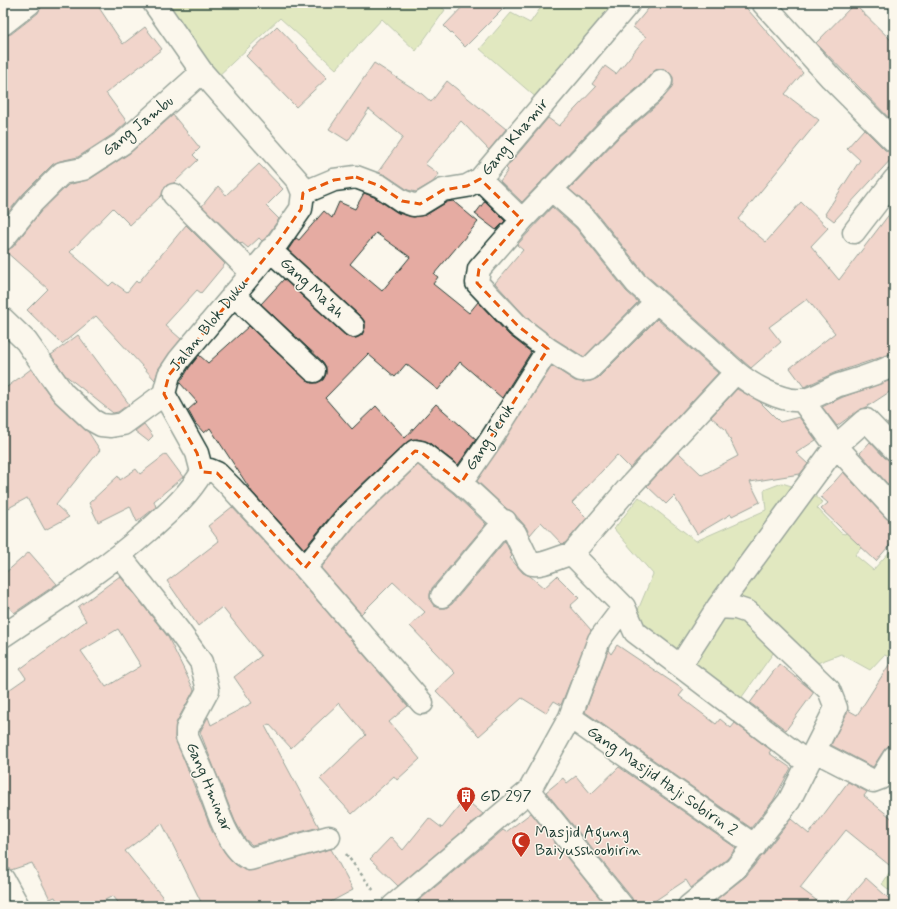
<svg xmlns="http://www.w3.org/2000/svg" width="897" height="909" font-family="Mynerve,sans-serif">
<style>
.green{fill:#c1d68b;stroke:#708a60}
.building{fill:#e5aba2;stroke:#1f3d34;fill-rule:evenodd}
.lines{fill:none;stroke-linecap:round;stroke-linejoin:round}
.minor-casing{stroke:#1f3d34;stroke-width:25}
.path{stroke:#1f3d34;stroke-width:2.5;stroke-dasharray:3 3;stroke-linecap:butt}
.minor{stroke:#fbf7ec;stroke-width:22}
.marked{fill:none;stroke:#e8590c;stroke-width:3;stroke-dasharray:8 5;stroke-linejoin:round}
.labels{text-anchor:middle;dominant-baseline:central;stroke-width:3;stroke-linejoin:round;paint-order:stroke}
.street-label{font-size:16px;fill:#1f3d34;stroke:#fbf7ec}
.poi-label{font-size:16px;fill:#1f3d34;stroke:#fbf7ec;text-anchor:start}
</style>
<rect width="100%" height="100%" fill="#fbf7ec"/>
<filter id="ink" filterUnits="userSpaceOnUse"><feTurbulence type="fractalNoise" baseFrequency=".025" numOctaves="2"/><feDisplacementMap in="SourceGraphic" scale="8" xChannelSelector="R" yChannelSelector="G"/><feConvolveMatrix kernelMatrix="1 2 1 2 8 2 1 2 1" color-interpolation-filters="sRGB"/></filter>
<g filter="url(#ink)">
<path class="green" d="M164,3H436L445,10L416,51L382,19L336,69L280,18L216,78Z
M544,3H629L546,106L480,49L511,13L530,23Z
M782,483L811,492L822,502L817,508L841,533L845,534L874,505L886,518L855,555L873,570L894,547V658L884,655L870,670L841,654L812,665L781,642L732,711L628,634L653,574L614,529L639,497L696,541L766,510L764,490Z
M894,867V894L882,884Z"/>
<path class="building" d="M42,3H96L123,44L145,27L162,49L106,93L127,122L115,133L78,157L60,161L53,164L23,194L6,215L3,213V36L11,34L38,13Z
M466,3H509L465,47L444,26Z
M653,3H742L803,73L785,94L819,120L738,219L766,242L801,202L828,228L811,246L839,280L894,208V353L834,373L804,387L790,368L835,333L807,299L769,327L781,342L751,368L645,274L595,211L569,189L619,137L659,103L671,89L673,84V77L669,72L664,69H657L652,73L642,84L602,118L522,202L500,181L508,170L506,168L548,118L559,126L596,87L592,84L605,66L616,74L646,37L633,27Z
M854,4L894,43V123L816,43Z
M277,26L327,78L296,107L246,56Z
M374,63L422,94L431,102L447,81L506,129L489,150L461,121L425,164L439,174L433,182L416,192L408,190L387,176L378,172L403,137L369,109L348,141L329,129Z
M173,115L200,148L193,155L198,160L174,183L165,186L162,195L130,225L113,208L70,252L109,286L113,282L127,292L136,281L138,283L186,225L225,264L201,293L197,290L165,325L181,339L159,368L155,380L96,316L62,344L27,310L48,289L5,251L13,247L41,211L68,185L90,179L130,153Z
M864,129L885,150L894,153V156L834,221L825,214L860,160L847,148Z
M259,164L283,189L266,206L279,219L264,240L262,241L259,238L248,248L242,243L241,244L202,206L218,186L226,195Z
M364,193L374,197L398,213L414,217L426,215L447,202L453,201L478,222L434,274L438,277L433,284L469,313L478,302L509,335L531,352L502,398L460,362L438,390L406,364L395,377L368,354L325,398L352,429L376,406L405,438L436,404L476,439L458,465L428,442L417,439L407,442L339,506L304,549L252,492L210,428L204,433L195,423L188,410L197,402L180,383L189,368L199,355L208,363L249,326L306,380L311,383H317L323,380L326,374V367L323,362L261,304L284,279L345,335L351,338H356L362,335L365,328V322L361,317L288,250L296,238L299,240L324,211L332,218L339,202L355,209ZM376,233L410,257L382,291L350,264Z
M485,201L505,221L496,230L475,214Z
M552,207L576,228L626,291L638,302L584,357L555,339L526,317L495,283L523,250L517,245Z
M657,319L718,373L630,468L617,455L572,503L587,518L565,543L562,544L541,522L530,535L526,527L513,512L507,509L477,481L552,366L575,381L583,382L591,381L598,378Z
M78,335L129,404L118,412L113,413L65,375L51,355Z
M31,369L53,400L89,433L100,450L56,505L69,517L45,530L27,498L3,511V390Z
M894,379V389L865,408L859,410L837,426L822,407L843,397Z
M737,389L759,401L780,422L799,417L816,440L796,453L808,464L800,474L750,482L760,502L732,516L731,514L697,534L674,496L666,504L647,486L678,452L702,475L738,456L725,429L711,417Z
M894,416V431L887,424Z
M144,424L153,436L148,441L135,431Z
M870,442L885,458L894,461V491L860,453Z
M166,454L183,477L154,501L156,507L137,522L130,506L98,522L89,503L118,476L120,480L136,469L140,474Z
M418,465L453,493L486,524L432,588L430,594V600L434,606L440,608H446L452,604L505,541L512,556L510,558L523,573L530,576L544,588L557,576L579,598L570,606L591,630L561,705L554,701L546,713L522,698L479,736L436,691L455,673L410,626L425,612L393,582L361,614L321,568L357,523Z
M843,472L885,517L894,521V540L876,561L821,509L828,503L821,497Z
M232,507L296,576L408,706L389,722L420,759L397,780L394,776L352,814L320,779L366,735L339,703L291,748L269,724L265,726L319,827L252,845L245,839L235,821L200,732L208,717L211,725L252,703L234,677L261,656L222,607L198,626L167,581L219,541L208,526Z
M29,552L57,584L14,613L3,600V575Z
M120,576L168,637L194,690L176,723L175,737L212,831L225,853L235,864L248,871L331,849L353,890L323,906H203L162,823L125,851L170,906H121L113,896L93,906H60L55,897L50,899L32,863L11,870L3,867V694L26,678L20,669L86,621L78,607ZM118,629L141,666L106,687L81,651Z
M617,645L684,690L679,696L716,724L720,719L731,728L735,723L771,750L769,753L791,768L773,801L751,828L585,712L608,650L611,654Z
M894,657V745L888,746L884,750L873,767L831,745L848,710L857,715Z
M779,664L814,692L786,730L750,703Z
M619,767L736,848L727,859L691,888L686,880L647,906H634L632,898L546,792L563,778L567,783L576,776L591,794Z
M848,782L867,792L864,796L894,820V869L846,830L800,888L824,906H725L717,899L746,876L791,819L809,834Z
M465,799L483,814L398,886L370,859L391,837L403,850L429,818L442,828Z
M531,813L606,906H419L416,903L503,830L506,832Z
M866,878L894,903V906H842Z"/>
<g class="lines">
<g class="minor-casing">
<path id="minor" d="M763,3L831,78L894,141
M3,24L30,3
M480,179L522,220L610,128L651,93L661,81
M551,189L585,219L636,283L736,372C750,384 782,403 802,400C814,399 828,389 839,385C859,379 875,375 894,365
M303,193L334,180L356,177L380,186L402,201L413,205L420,204L443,190L467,186L480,179L629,3
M174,195L251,272
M522,220L479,269L477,283L518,326L548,349
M854,232L894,180
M3,239L32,203L62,173L83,169L123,143L202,72
M270,250L353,326
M233,294L314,371
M3,319L26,341L63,393L92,420L101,425L111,426L123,424L164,394
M802,400L836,446L894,509
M202,472L210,470L217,473L230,486L305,568L422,703
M461,483L515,533L528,560L532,564C543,566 560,556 572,554
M120,556L179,631L201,662L208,690L187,729V737C194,753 202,769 208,785C216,805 228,850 250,859L329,837
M305,568L348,515L415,451L421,452L461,483L490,441L548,349L581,370L589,369L656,302
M442,596L505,521
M718,607L836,446L863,422L866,420L869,423L894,449
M3,636C53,602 104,570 149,530C169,512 188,496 202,472L197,453L164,394L169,375L179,360L278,242L301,209L303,193L298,181L202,72L154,3
M680,666L808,763
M570,717L755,846
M815,751L873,781L881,778L894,757
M529,791L622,906
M3,879L18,906
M393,906L529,791L570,717L599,640L624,607
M689,906L736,868L789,801L836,708L829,690L748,612L736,608L718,607L680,666L635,632L624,607L572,554L630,486L736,372"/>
</g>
<path class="path" d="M346,854L374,891"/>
<use href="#minor" class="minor"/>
</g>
</g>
<path d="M0 0H897V909H0ZM356,177L380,186L402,201L420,204L443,190L467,186L480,179L522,220L479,269L477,283L518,326L548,349L461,483L421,452L415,451L348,515L305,568L217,473L202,472L197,453L164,394L169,375L278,242L301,209L303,193L334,180Z" fill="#fbf7ec" fill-opacity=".55" fill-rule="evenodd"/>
<path class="marked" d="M356,177L380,186L402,201L420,204L443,190L467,186L480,179L522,220L479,269L477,283L518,326L548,349L461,483L421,452L415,451L348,515L305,568L217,473L202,472L197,453L164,394L169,375L278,242L301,209L303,193L334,180Z"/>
<defs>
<g id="building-pin" transform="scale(1)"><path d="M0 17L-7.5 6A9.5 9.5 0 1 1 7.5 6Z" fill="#c8321e" stroke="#fbf7ec"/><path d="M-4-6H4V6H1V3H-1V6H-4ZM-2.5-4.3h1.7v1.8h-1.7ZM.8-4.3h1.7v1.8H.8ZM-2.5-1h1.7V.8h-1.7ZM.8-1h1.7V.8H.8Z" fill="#fff"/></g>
<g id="mosque-pin" transform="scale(1)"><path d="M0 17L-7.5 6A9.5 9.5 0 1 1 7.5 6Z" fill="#c8321e" stroke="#fbf7ec"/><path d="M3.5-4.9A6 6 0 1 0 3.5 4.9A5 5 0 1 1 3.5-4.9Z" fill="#fff"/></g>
</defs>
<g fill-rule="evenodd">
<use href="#building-pin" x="466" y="796"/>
<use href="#mosque-pin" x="521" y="841"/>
</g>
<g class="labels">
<g class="street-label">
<text transform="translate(138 126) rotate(-39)">Gang Jambu</text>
<text transform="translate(515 137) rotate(-50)">Gang Khamir</text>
<text transform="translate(312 288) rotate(43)">Gang Ma'ah</text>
<text transform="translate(209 325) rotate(-51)">Jalan Blok Duku</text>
<text transform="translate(490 437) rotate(-57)">Gang Jeruk</text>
<text transform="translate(662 781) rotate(35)">Gang Masjid Haji Sobirin 2</text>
<text transform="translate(209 787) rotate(67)">Gang Hminar</text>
</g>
<g class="poi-label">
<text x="480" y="796">GD 297</text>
<text x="535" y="832">Masjid Agung<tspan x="535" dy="18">Baiyusshoobirin</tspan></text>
</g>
</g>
<rect width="897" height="909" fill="none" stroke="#fbf7ec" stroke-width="16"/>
<rect x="8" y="8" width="881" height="893" fill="none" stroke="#1f3d34" stroke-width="1.5" filter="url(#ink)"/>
</svg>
